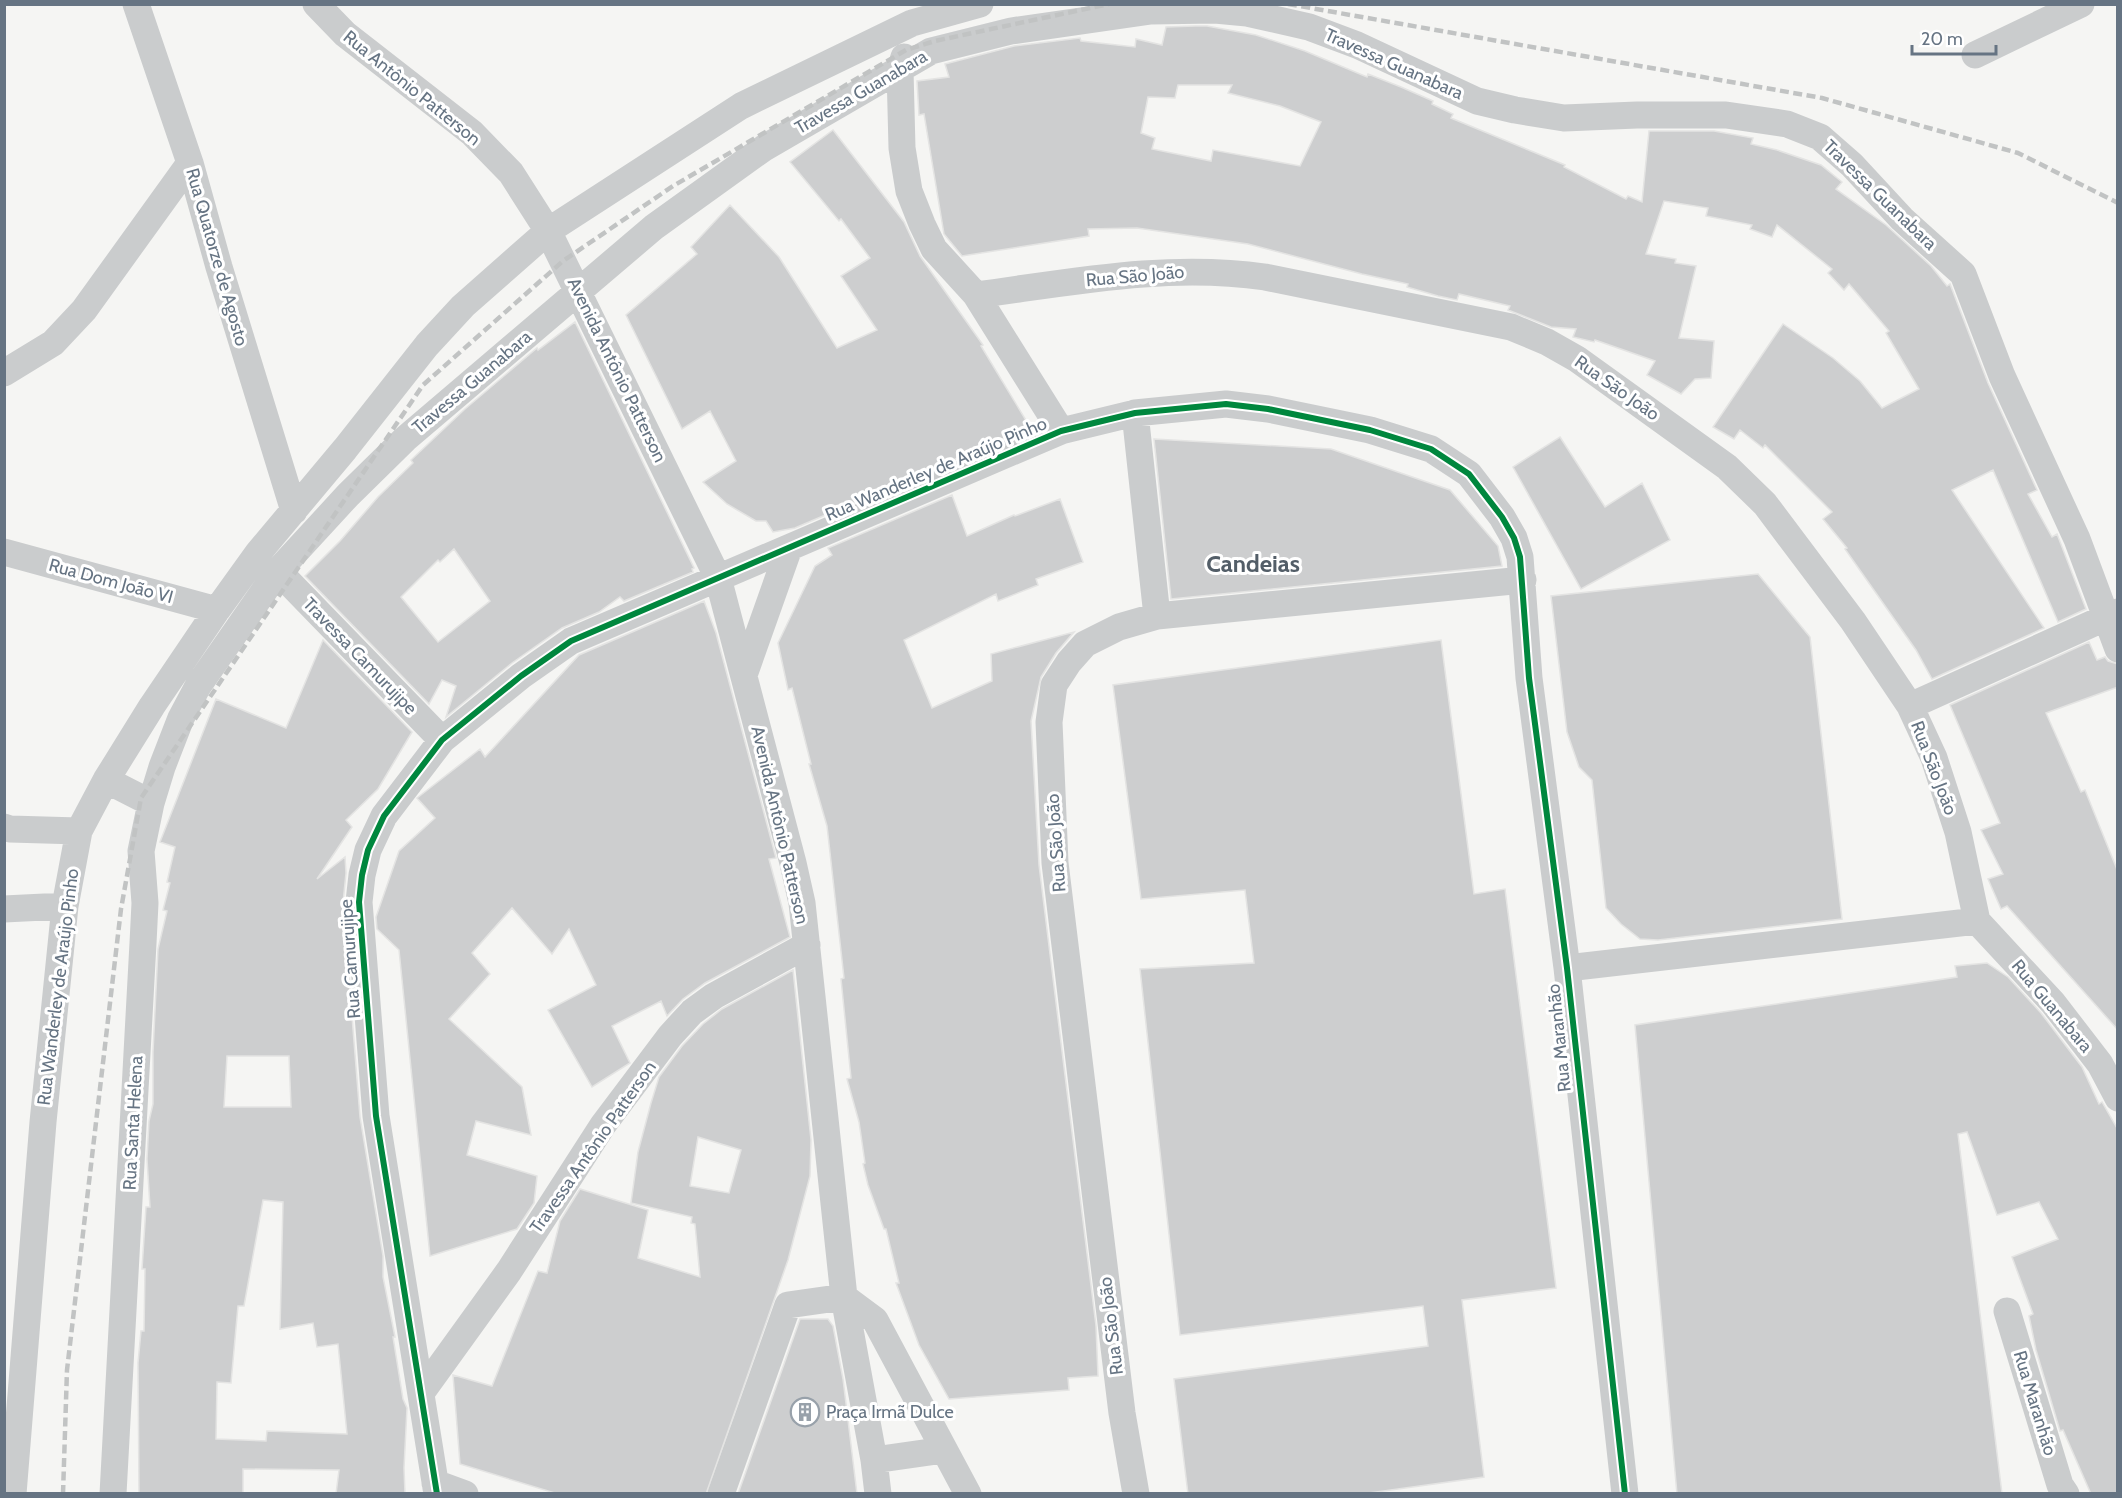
<svg xmlns="http://www.w3.org/2000/svg" width="2122" height="1498" font-family="Cabin,sans-serif">
<style>
.building{fill:#cdcecf;stroke:#e4e4e3;stroke-width:1.5;fill-rule:evenodd}
.lines{fill:none;stroke-linecap:round;stroke-linejoin:round}
.street{stroke:#cacccd;stroke-width:27}
.rail{stroke:#c1c3c3;stroke-width:4.5;stroke-dasharray:9 4.5;stroke-linecap:butt}
.cycleway-casing{stroke:#fff;stroke-width:10}
.cycleway{stroke:#00873e;stroke-width:6}
.labels{text-anchor:middle;dominant-baseline:central;stroke-width:6;stroke-linejoin:round;paint-order:stroke}
.street-label{font-size:18px;fill:#667483;stroke:#fff}
.poi-label{font-size:18px;fill:#667483;stroke:#fff;text-anchor:start}
.district-label{font-size:24px;font-weight:bold;fill:#535e68;stroke:#fff}
</style>
<rect width="100%" height="100%" fill="#f5f5f3"/>
<path class="building" d="M1195,26H1207L1256,35L1305,51L1367,77L1368,74L1401,87L1433,101L1432,104L1453,114L1451,118L1565,165L1564,167L1626,199L1628,196L1642,202L1649,131H1714L1753,138L1751,144L1777,150L1821,165L1842,182L1836,189L1886,225L1931,266L1947,286L1950,284L1988,383L2037,490L2028,494L2052,537L2057,534L2086,609L2058,622L1993,470L1952,490L2044,628L1932,679L1916,650L1845,549L1847,548L1823,519L1832,512L1765,445L1763,448L1740,430L1734,439L1713,427L1783,324L1833,358L1860,381L1882,408L1919,389L1886,333L1889,331L1849,284L1844,290L1828,273L1832,269L1777,225L1772,237L1750,229L1752,225L1706,216L1708,208L1664,201L1646,254L1676,259L1675,263L1696,266L1679,338L1714,341L1711,378L1695,379L1681,394L1647,375L1655,361L1595,340L1594,342L1573,337L1576,329L1551,327L1508,310L1510,306L1459,294L1457,300L1438,296L1407,287L1408,284L1362,274L1248,244L1137,228L1088,229L1089,236L962,256L944,234L924,114L919,115L917,81L949,77L945,64L1014,46L1080,38L1081,41L1135,47L1136,39L1162,45L1166,27ZM1178,85H1232L1228,93L1280,106L1321,122L1300,166L1213,150L1211,161L1152,149L1155,138L1141,133L1148,97L1175,98Z
M833,130L904,222L920,256L983,345L981,346L1030,427L795,528L773,532L766,521H756L727,504L703,482L736,461L710,411L682,429L626,315L697,254L691,247L730,205L779,257L837,348L877,330L841,276L870,258L841,219L839,221L790,162Z
M575,322L694,568L692,569L693,572L624,601L620,597L599,612L562,628L512,663L446,717L456,686L442,680L429,704L305,576L340,541L378,497L413,463L411,460L465,409L537,348L538,350ZM454,549L490,601L438,642L401,597L438,560L440,562Z
M1560,437L1605,507L1642,483L1670,540L1581,589L1513,467Z
M1154,439L1331,449L1450,490L1498,546L1502,566L1171,599Z
M952,495L967,536L1014,515L1015,516L1060,499L1083,562L1036,579L1038,585L998,601L996,594L904,640L932,708L992,681L991,654L1074,632L1056,653L1041,677L1031,721L1039,865L1096,1326L1098,1376L1068,1378L1069,1390L949,1399L919,1345L896,1283H899L886,1229H884L868,1185L863,1164L865,1163L859,1122L847,1079L851,1078L841,979L844,978L827,826L809,764H811L792,688L788,690L778,643L815,566L832,555L828,548Z
M1758,574L1810,637L1842,919L1658,940L1640,939L1621,924L1606,908L1592,780L1579,767L1567,732L1551,596Z
M704,601L716,633L776,858L769,859L790,937L705,983L683,999L667,1016L661,1001L612,1026L630,1063L592,1087L548,1010L596,985L569,929L552,954L512,908L472,953L490,974L449,1019L522,1087L531,1135L476,1121L467,1155L537,1176L534,1203L517,1229L430,1256L399,950L377,929L376,917L399,851L435,818L417,798L480,749L485,757L579,655Z
M323,640L412,732L378,789L346,820L352,827L317,879L345,857L346,873L343,903L360,1117L383,1256V1277L395,1337H393L403,1399L407,1408L404,1468L405,1494H336L339,1470L243,1469V1494H139L138,1363L141,1331H144L145,1269H142L146,1207H150L147,1159L149,1121L153,1104V1052L158,949L167,911L163,910L170,883L167,882L175,847L160,842L216,699L286,728ZM227,1056H289L291,1107H224ZM263,1200L283,1202L280,1329L313,1323L317,1347L338,1344L347,1434L267,1431L266,1441L216,1439L217,1382L231,1383L238,1306H244Z
M1441,640L1474,894L1505,889L1556,1288L1462,1300L1484,1477L1362,1494H1188L1174,1379L1428,1346L1423,1306L1180,1335L1140,969L1254,963L1245,890L1141,899L1113,685Z
M2089,642L2097,660L2105,657L2108,661L2118,664V687L2046,713L2081,792L2085,790L2118,872V1030L2007,906L2001,909L1988,879L2003,874L1981,830L2000,823L1950,705Z
M1987,963L2008,977L2041,1013L2082,1067L2099,1104L2102,1102L2118,1130V1494H2091L2063,1430L2060,1431L2036,1350L2029,1316L2033,1314L2012,1257L2058,1239L2039,1202L1997,1215L1967,1132L1958,1134L2002,1494H1677L1635,1025L1957,977L1955,966Z
M793,970L811,1140L810,1176L788,1260L706,1494H558L460,1464L453,1375L492,1386L538,1271L547,1273L560,1221L580,1189L648,1210L638,1258L700,1277L695,1224L691,1223L692,1217L631,1203L638,1152L651,1103L659,1077L682,1046L703,1024L722,1009ZM698,1137L741,1150L729,1193L690,1186Z
M800,1319H828L833,1326L843,1379L857,1494H738Z"/>
<g class="lines">
<path class="street" d="M136,4L190,163L219,267L294,511
M316,4L345,34L472,133L511,173L548,231L718,578L793,863L802,903L844,1297L874,1460L878,1494
M1975,55L2081,4
M904,57L900,70L902,148L909,191L922,224L934,249L976,295L1061,431
M976,295C1073,282 1167,263 1265,277L1511,327L1547,342L1577,359L1727,467L1765,504L1853,621L1910,706L1934,758L1958,832L1977,921
M4,373L53,343L84,310L190,163
M1135,413L1157,616
M4,552L217,610
M278,571L442,740
M744,675L789,548
M1910,706L2118,612
M106,780L151,803L141,851L145,903L143,943L113,1494
M151,803L162,767L181,718L198,686L278,571L348,495L405,439L654,227L764,148L931,51L1011,31L1151,11L1215,10L1247,13L1309,27L1357,45L1477,101L1515,110L1564,118L1637,115H1726L1787,124L1820,137L1852,165L1902,219L1963,274L2002,376L2077,539L2118,649
M4,827L10,829L79,831
M4,909L65,906
M1977,921L2053,1003L2100,1064L2118,1098
M1567,968L1977,921
M844,1297L875,1320L968,1494
M2007,1311L2060,1485L2066,1494
M421,1393L509,1271L603,1125L670,1036L692,1012L714,996L807,945
M874,1460L944,1450
M435,1483L465,1494
M13,1494L43,1122L65,906L79,831L106,780L152,706L217,610L258,553L345,449L427,345L463,306L548,231L741,106L912,23L980,4
M437,1494L376,1116L359,902L362,875L368,850L384,816L442,740L521,676L571,641L1061,431L1135,413L1226,404L1268,409L1370,430L1431,449L1469,474L1502,517L1514,538L1520,557L1529,678L1567,968L1625,1494
M721,1494L788,1305L844,1297
M1136,1494L1122,1413L1055,863L1049,722L1054,685L1069,662L1085,644L1119,627L1157,616L1523,580"/>
<path class="rail" d="M1288,4L1822,98L2018,153L2118,203
M63,1494L67,1370L121,909L141,798L423,385L563,261L673,186L906,50L935,41L1109,4"/>
<g class="cycleway-casing">
<path id="cycleway" d="M437,1494L376,1116L359,902L362,875L368,850L384,816L442,740L521,676L571,641L1061,431L1135,413L1226,404L1268,409L1370,430L1431,449L1469,474L1502,517L1514,538L1520,557L1529,678L1567,968L1625,1494"/>
</g>
<use href="#cycleway" class="cycleway"/>
</g>
<defs>
<g id="building-ring" transform="scale(1.5)"><circle r="9.5" fill="#fff" stroke="#98a1aa" stroke-width="1.5"/><path d="M-4-6H4V6H1V3H-1V6H-4ZM-2.5-4.3h1.7v1.8h-1.7ZM.8-4.3h1.7v1.8H.8ZM-2.5-1h1.7V.8h-1.7ZM.8-1h1.7V.8H.8Z" fill="#98a1aa"/></g>
</defs>
<g fill-rule="evenodd">
<use href="#building-ring" x="805" y="1412"/>
</g>
<g class="labels">
<g class="street-label">
<text transform="translate(1394 64) rotate(24)">Travessa Guanabara</text>
<text transform="translate(412 88) rotate(39)">Rua Antônio Patterson</text>
<text transform="translate(861 92) rotate(-30)">Travessa Guanabara</text>
<text transform="translate(1880 195) rotate(44)">Travessa Guanabara</text>
<text transform="translate(217 257) rotate(74)">Rua Quatorze de Agosto</text>
<text transform="translate(1135 276) rotate(-5)">Rua São João</text>
<text transform="translate(617 370) rotate(64)">Avenida Antônio Patterson</text>
<text transform="translate(472 382) rotate(-40)">Travessa Guanabara</text>
<text transform="translate(1617 388) rotate(35)">Rua São João</text>
<text transform="translate(936 469) rotate(-23)">Rua Wanderley de Araújo Pinho</text>
<text transform="translate(111 581) rotate(15)">Rua Dom João VI</text>
<text transform="translate(360 656) rotate(46)">Travessa Camurujipe</text>
<text transform="translate(1934 768) rotate(69)">Rua São João</text>
<text transform="translate(780 825) rotate(77)">Avenida Antônio Patterson</text>
<text transform="translate(1056 843) rotate(-94)">Rua São João</text>
<text transform="translate(350 959) rotate(-94)">Rua Camurujipe</text>
<text transform="translate(58 987) rotate(-83)">Rua Wanderley de Araújo Pinho</text>
<text transform="translate(2052 1006) rotate(50)">Rua Guanabara</text>
<text transform="translate(1559 1038) rotate(-96)">Rua Maranhão</text>
<text transform="translate(133 1123) rotate(-87)">Rua Santa Helena</text>
<text transform="translate(593 1147) rotate(-55)">Travessa Antônio Patterson</text>
<text transform="translate(1111 1326) rotate(-97)">Rua São João</text>
<text transform="translate(2035 1403) rotate(73)">Rua Maranhão</text>
</g>
<g class="poi-label">
<text x="826" y="1412">Praça Irmã Dulce</text>
</g>
<g class="district-label">
<text x="1253" y="563">Candeias</text>
</g>
</g>
<rect width="2122" height="1498" fill="none" stroke="#667483" stroke-width="12"/>
<path d="M1912 45v9h84v-9" fill="none" stroke="#667483" stroke-width="3"/>
<text x="1921" y="45" font-size="18" fill="#667483" stroke="#ffffff" stroke-width="4.5" paint-order="stroke">20 m</text>
</svg>
